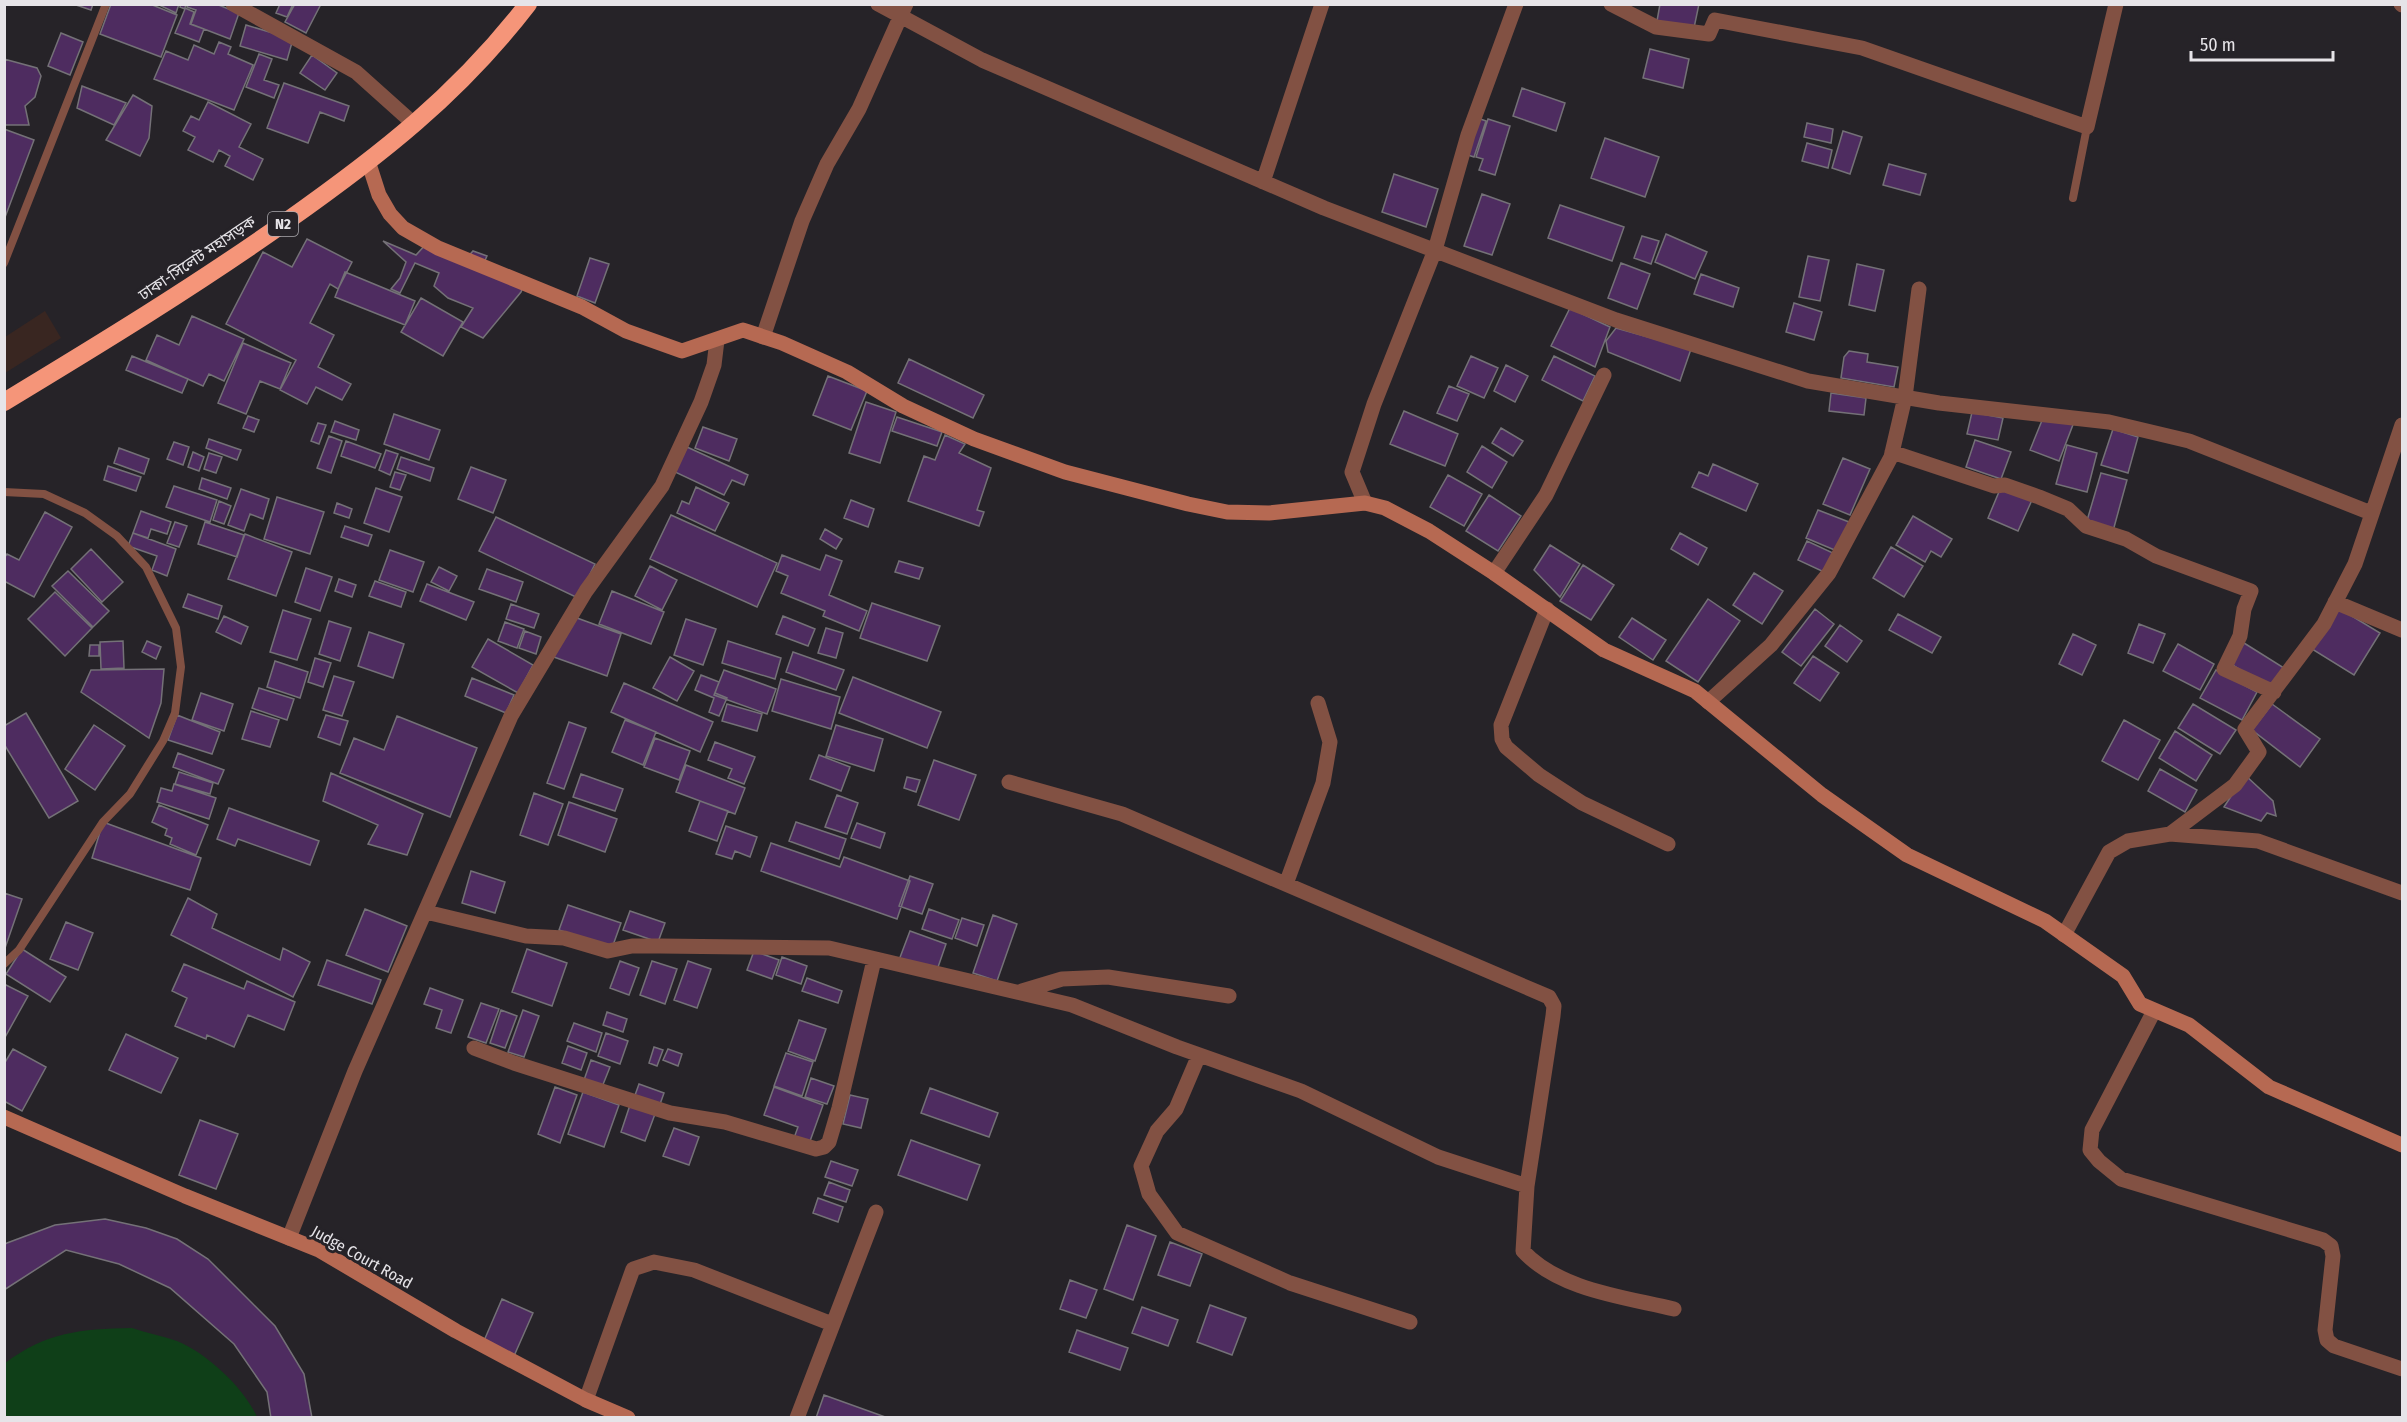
<svg xmlns="http://www.w3.org/2000/svg" width="2407" height="1422" font-family="'Fira Sans Condensed','Noto Sans Bengali',sans-serif">
<style>
.commercial{fill:#392621}
.green{fill:#0f3f18}
.building{fill:#4e2c60;stroke:#747177;stroke-width:1.5}
.lines{fill:none;stroke-linecap:round;stroke-linejoin:round}
.lane{stroke:#825143;stroke-width:8}
.street{stroke:#825143;stroke-width:15}
.secondary{stroke:#b66952;stroke-width:15}
.highway{stroke:#f59579;stroke-width:18}
.labels{text-anchor:middle;dominant-baseline:central;stroke-width:6;stroke-linejoin:round;paint-order:stroke}
.shield{fill:#262328;stroke:#acaaae;stroke-width:1.5}
.shield-label{font-size:15px;font-weight:bold;fill:#e6e4e8}
.street-label{font-size:16px;fill:#e6e4e8;stroke:#262328}
</style>
<rect width="100%" height="100%" fill="#262328"/>
<path class="commercial" d="M45,311L61,338L5,373V337Z"/>
<path class="green" d="M132,1328C147,1333 162,1336 177,1341C207,1353 245,1389 257,1417H5V1363C47,1332 80,1329 132,1328Z"/>
<path class="building" d="M73,4H93L91,10Z
M111,4H150L177,15L161,57L100,34Z
M157,4H179L176,13Z
M181,4H186L185,8L194,12L190,24L204,29L199,42L175,33L185,9L180,7Z
M188,4H216L239,13L230,39L191,24L196,10L187,7Z
M280,4H293L287,17L276,13Z
M295,4H321L306,33L285,22Z
M1660,4H1699L1694,28L1657,21Z
M246,25L293,39L287,60L240,46Z
M61,33L83,42L70,75L48,66Z
M219,42L231,47L228,54L253,65L234,110L154,79L166,51L188,60L194,45L214,54Z
M1650,49L1689,59L1683,88L1643,78Z
M259,54L272,59L264,80L279,85L274,98L246,87Z
M312,55L337,73L325,90L300,73Z
M4,59L37,68L41,76L35,97L25,106L29,125H4Z
M284,83L349,106L344,121L320,112L308,143L267,128Z
M82,86L126,103L114,125L77,108Z
M1522,88L1565,103L1556,131L1513,116Z
M133,95L152,106L149,138L140,156L106,140Z
M208,102L251,124L239,147L263,159L253,180L225,166L230,156L219,150L213,162L188,150L195,137L183,131L191,116L199,120Z
M1472,116L1486,121L1474,157L1459,152Z
M1488,119L1510,126L1495,175L1479,170L1483,159L1476,157Z
M1807,123L1833,129L1831,143L1804,137Z
M4,129L34,140L4,220Z
M1843,131L1862,137L1850,174L1832,168Z
M1605,138L1659,157L1645,197L1591,178Z
M1807,143L1832,150L1828,168L1802,161Z
M1889,164L1926,174L1920,195L1883,185Z
M1394,174L1438,189L1426,227L1382,212Z
M1482,194L1510,204L1492,255L1464,246Z
M1560,205L1624,227L1612,261L1548,238Z
M1666,234L1707,252L1695,279L1655,262Z
M1642,236L1659,241L1651,264L1634,258Z
M307,239L352,262L338,289L330,284L310,323L334,335L318,367L351,384L342,400L316,387L307,404L280,390L296,360L226,324L263,252L292,267Z
M383,241L416,255L427,243L465,260L473,251L487,256L482,267L524,284L521,292L483,338L461,327L473,308L448,298L434,286L439,273L415,263L400,293L391,289L400,278L406,262Z
M1808,256L1829,260L1820,301L1799,297Z
M590,258L609,264L595,303L577,296Z
M1621,263L1650,274L1637,309L1608,298Z
M1857,264L1884,270L1875,311L1849,305Z
M345,272L415,301L405,325L335,297Z
M1701,274L1739,288L1733,307L1694,294Z
M421,298L463,322L443,356L401,332Z
M1794,303L1822,312L1814,340L1786,332Z
M1570,308L1610,327L1595,367L1551,346Z
M192,316L244,339L224,381L209,374L203,386L146,360L157,335L179,345Z
M1616,328L1691,349L1680,381L1608,352L1606,341Z
M243,343L291,363L280,389L260,381L246,414L218,403Z
M1849,351L1868,354L1867,362L1898,367L1894,387L1841,378L1844,357Z
M132,356L188,379L182,393L126,370Z
M1471,356L1498,368L1484,398L1457,386Z
M1554,356L1595,376L1583,401L1542,380Z
M909,359L984,395L973,418L898,383Z
M1506,365L1528,376L1515,402L1494,391Z
M828,376L867,391L851,430L813,415Z
M1449,386L1469,394L1457,421L1437,413Z
M1831,393L1866,398L1864,415L1829,411Z
M866,402L896,412L880,463L849,453Z
M1404,411L1458,434L1445,466L1390,444Z
M1972,412L2003,418L1998,440L1967,434Z
M394,414L440,430L429,460L384,444Z
M248,416L259,420L254,432L243,428Z
M897,417L942,432L937,446L892,431Z
M2043,418L2074,422L2059,461L2030,450Z
M335,421L359,430L356,440L331,432Z
M318,423L326,425L319,444L311,441Z
M703,427L737,439L729,461L695,448Z
M1501,428L1523,441L1513,456L1492,443Z
M2113,429L2138,437L2128,473L2101,465Z
M945,435L965,444L959,453L991,468L977,510L984,512L979,526L908,501L924,456L935,460Z
M329,436L342,441L331,473L317,468Z
M209,439L241,450L237,460L206,448Z
M1975,440L2011,452L2001,479L1966,467Z
M346,441L381,454L375,468L341,456Z
M174,442L189,447L183,465L167,459Z
M2067,445L2097,453L2087,492L2056,484Z
M1482,446L1507,462L1492,488L1467,472Z
M687,447L748,475L744,485L732,480L724,495L675,472Z
M119,448L149,459L144,474L114,463Z
M386,450L398,454L390,475L379,470Z
M193,452L204,457L199,471L188,467Z
M209,453L222,457L216,473L204,469Z
M401,457L434,468L430,481L397,469Z
M1843,458L1870,469L1850,515L1823,504Z
M1713,464L1758,484L1746,511L1692,487L1699,472L1708,476Z
M108,466L141,477L136,491L104,480Z
M471,467L506,480L493,513L458,499Z
M395,472L406,475L400,490L390,487Z
M2101,473L2127,480L2113,531L2086,524Z
M1448,475L1482,494L1464,526L1430,507Z
M202,478L231,488L227,499L199,489Z
M174,486L217,500L210,522L166,507Z
M696,487L729,503L715,531L677,513L682,501L689,504Z
M2001,487L2032,500L2018,531L1988,518Z
M376,488L402,497L389,532L364,523Z
M241,489L269,499L263,519L250,514L244,531L228,525Z
M1489,495L1521,516L1498,551L1466,531Z
M277,497L324,512L310,554L264,539Z
M851,500L874,509L868,527L844,518Z
M219,501L231,506L224,524L213,520Z
M337,503L352,509L349,518L334,513Z
M1818,510L1849,522L1837,551L1806,538Z
M141,511L171,522L167,534L151,529L148,538L133,533Z
M45,512L72,527L34,597L4,581V558L7,554L19,560Z
M671,515L777,563L757,607L650,559Z
M1913,516L1952,539L1941,557L1931,551L1925,562L1896,545Z
M496,517L595,564L578,598L479,551Z
M175,522L187,526L179,547L167,543Z
M205,522L244,535L237,557L198,544Z
M345,526L372,535L368,546L341,537Z
M825,529L842,539L836,549L820,539Z
M133,533L176,549L167,576L152,570L157,556L128,546Z
M1680,533L1707,548L1698,565L1671,549Z
M245,534L292,552L276,596L228,579Z
M1807,541L1833,553L1824,572L1798,560Z
M1550,545L1580,564L1560,597L1534,570Z
M1891,547L1923,566L1904,597L1873,578Z
M91,549L123,582L102,602L71,569Z
M390,550L424,562L413,592L379,580Z
M782,555L820,570L826,555L842,561L829,595L867,611L859,631L823,616L825,611L781,593L788,576L776,571Z
M899,561L923,568L919,579L895,572Z
M1583,565L1614,585L1591,620L1560,601Z
M650,566L677,580L662,610L635,596Z
M439,567L457,576L449,591L431,582Z
M306,568L332,577L320,611L295,602Z
M487,569L523,582L516,602L479,589Z
M68,571L109,611L93,627L52,586Z
M1754,573L1783,591L1762,624L1733,605Z
M339,579L356,585L352,597L335,591Z
M375,581L406,592L401,607L369,596Z
M427,584L474,602L466,620L420,601Z
M612,591L664,612L651,644L599,624Z
M55,592L92,628L65,656L28,619Z
M188,594L222,606L218,619L183,607Z
M1708,599L1740,621L1698,682L1666,661Z
M872,603L940,626L927,661L860,638Z
M511,604L539,614L534,628L506,619Z
M2337,607L2380,633L2354,675L2312,649Z
M1815,609L1834,624L1801,666L1782,652Z
M283,610L311,619L297,660L270,652Z
M566,614L621,634L607,676L551,656Z
M1898,614L1941,637L1932,653L1889,630Z
M224,616L248,627L241,644L216,632Z
M783,616L815,629L808,646L776,634Z
M1632,618L1666,640L1653,660L1619,637Z
M686,619L716,629L703,665L674,655Z
M329,621L351,628L340,661L319,654Z
M505,622L524,629L517,648L498,641Z
M2139,624L2165,634L2153,663L2128,653Z
M1840,625L1862,641L1847,662L1825,646Z
M826,628L843,633L836,658L818,653Z
M525,631L541,637L536,654L519,648Z
M369,632L404,644L393,678L358,666Z
M2073,634L2096,645L2082,675L2059,664Z
M488,639L533,665L518,693L472,667Z
M123,641L124,668L101,669L100,642Z
M147,641L161,647L156,659L142,652Z
M728,641L781,658L775,679L722,663Z
M2244,643L2284,668L2271,690L2231,664Z
M2178,644L2214,664L2200,690L2163,671Z
M90,645H99V656H89Z
M793,652L844,670L836,690L786,672Z
M1813,656L1839,673L1820,701L1794,683Z
M670,657L694,671L677,701L653,688Z
M315,658L331,663L323,687L308,682Z
M275,661L308,672L300,698L267,687Z
M164,669L161,703L149,738L81,692L91,670Z
M724,670L776,689L767,714L714,695Z
M2216,670L2257,692L2242,720L2200,698Z
M701,675L719,682L715,693L727,698L719,716L709,712L714,698L695,690Z
M334,676L354,682L342,716L323,710Z
M853,677L941,712L927,748L839,713Z
M472,678L514,695L506,713L465,696Z
M781,679L840,697L831,729L772,711Z
M624,683L713,722L700,752L611,712Z
M259,688L294,699L287,720L252,708Z
M201,693L233,704L224,731L192,720Z
M727,704L762,714L757,731L722,721Z
M2193,704L2236,730L2220,754L2178,728Z
M2272,704L2320,739L2300,767L2252,730Z
M251,711L279,720L270,747L242,739Z
M26,713L78,801L49,818L4,744V726Z
M177,715L220,732L212,754L168,740Z
M326,715L348,721L340,745L318,737Z
M397,716L477,748L450,817L340,773L354,738L384,750Z
M625,720L656,732L643,765L612,752Z
M2124,720L2160,740L2138,780L2102,761Z
M569,722L586,728L564,789L547,783Z
M94,725L125,746L95,790L65,769Z
M836,725L883,739L874,771L826,756Z
M2175,731L2212,755L2196,781L2159,758Z
M655,738L690,751L679,780L644,767Z
M715,742L755,757L744,784L728,778L732,769L708,760Z
M178,753L224,770L218,784L173,767Z
M819,755L850,767L841,791L810,779Z
M934,760L976,775L959,820L918,805Z
M686,765L745,788L735,814L676,792Z
M2160,769L2197,790L2185,812L2148,791Z
M179,772L213,783L210,794L175,784Z
M331,773L423,814L407,855L368,844L378,825L323,801Z
M581,774L623,789L615,811L573,797Z
M2245,775L2273,801L2276,816L2267,813L2261,821L2224,807Z
M907,777L920,780L916,792L904,788Z
M174,784L216,798L209,819L157,802L161,788L172,791Z
M534,793L563,804L548,845L520,835Z
M837,795L858,803L847,834L825,827Z
M700,801L728,811L717,841L689,831Z
M569,802L617,819L605,852L558,835Z
M159,805L208,825L196,855L170,844L172,838L165,835L167,829L152,822Z
M229,808L319,841L310,865L238,839L235,846L217,839Z
M103,822L201,858L190,890L92,858Z
M796,822L846,839L839,859L789,841Z
M857,823L885,833L880,848L851,838Z
M726,826L757,837L750,857L735,851L732,859L716,854Z
M771,843L840,867L844,857L910,881L897,919L761,871Z
M471,871L505,882L495,913L462,903Z
M910,876L933,884L922,914L899,906Z
M4,893L22,899L4,951Z
M188,898L217,914L212,928L280,960L283,948L310,962L293,997L171,935Z
M568,905L621,923L612,948L559,930Z
M365,909L407,926L388,972L346,955Z
M929,909L959,920L952,939L922,929Z
M630,911L665,923L658,942L623,930Z
M993,915L1017,924L997,981L973,973Z
M962,918L984,925L977,946L955,938Z
M66,922L93,933L78,970L50,959Z
M910,931L946,944L936,973L899,960Z
M22,949L66,977L50,1002L6,974Z
M527,949L567,963L552,1006L512,992Z
M754,951L779,960L772,979L747,970Z
M782,957L807,966L801,984L776,975Z
M327,960L381,980L372,1004L318,985Z
M620,961L639,968L629,995L610,988Z
M652,961L677,969L665,1004L640,995Z
M688,961L711,969L697,1008L674,1000Z
M184,964L244,989L247,981L295,1002L284,1030L248,1015L234,1047L207,1035L206,1039L175,1026L187,998L172,991Z
M807,978L842,991L838,1003L802,991Z
M4,984L28,996L4,1039Z
M430,988L463,1000L451,1033L436,1028L442,1010L424,1004Z
M481,1003L499,1009L486,1043L468,1037Z
M501,1010L517,1016L505,1048L490,1043Z
M523,1010L539,1016L524,1057L508,1052Z
M607,1012L627,1019L623,1032L603,1025Z
M799,1020L826,1029L815,1061L788,1051Z
M574,1023L602,1033L596,1052L567,1041Z
M606,1033L628,1041L620,1064L598,1056Z
M126,1034L178,1058L161,1093L109,1070Z
M568,1046L587,1053L581,1070L562,1063Z
M654,1047L663,1050L657,1066L649,1063Z
M13,1049L46,1067L22,1111L4,1101V1064Z
M668,1049L682,1054L678,1066L663,1060Z
M786,1053L813,1062L802,1096L774,1086Z
M591,1060L610,1067L602,1087L584,1080Z
M811,1078L834,1086L827,1104L805,1097Z
M639,1084L664,1093L659,1107L634,1098Z
M555,1087L577,1095L560,1143L538,1134Z
M774,1087L823,1105L809,1144L794,1138L798,1127L764,1115Z
M930,1088L998,1113L989,1137L921,1113Z
M583,1092L619,1105L604,1147L568,1134Z
M850,1095L868,1099L861,1128L843,1124Z
M630,1105L655,1114L645,1141L621,1132Z
M200,1120L238,1134L216,1189L179,1175Z
M674,1128L699,1137L689,1165L663,1156Z
M911,1140L980,1165L967,1200L898,1175Z
M831,1161L858,1170L852,1186L825,1177Z
M829,1182L850,1190L846,1202L824,1195Z
M818,1198L843,1207L838,1222L813,1213Z
M105,1219L146,1228L177,1239L208,1259L275,1326L304,1374L312,1418H271L267,1392L234,1344L170,1288L119,1264L66,1250L4,1290V1245L7,1243L55,1225Z
M1127,1225L1156,1236L1133,1300L1104,1289Z
M1170,1242L1202,1254L1190,1286L1158,1275Z
M1070,1280L1097,1290L1086,1318L1060,1309Z
M502,1299L533,1313L514,1356L483,1343Z
M1210,1305L1246,1318L1232,1355L1197,1342Z
M1142,1307L1178,1320L1168,1346L1132,1333Z
M1077,1330L1128,1348L1120,1370L1069,1352Z
M824,1395L888,1418H816Z"/>
<g class="lines">
<path class="lane" d="M2073,198L2087,127
M4,263L106,4
M4,492L44,494L85,513L117,536L146,567L176,628L181,667L175,713L163,741L130,794L103,822L19,950L4,964"/>
<path class="street" d="M233,4L356,72L414,124
M878,4L982,60L1324,208L1616,320L1808,381L1939,403L2109,422L2189,441L2371,513
M1611,4L1656,27L1709,34L1715,20L1862,48L2087,127L2116,4
M2401,4L2402,5
M1263,182L1322,4
M763,337L802,221L827,164L859,109L906,4
M1892,452L1994,486L2005,485L2039,497L2068,509L2086,526L2126,539L2156,556L2251,591L2244,609L2240,636L2224,669L2274,692
M1365,503L1352,472L1374,404L1435,250L1468,135L1516,4
M1494,573L1546,495L1604,375
M2335,602L2402,630
M1547,609L1501,725L1502,739L1506,747L1539,775L1582,803L1668,844
M1708,702L1771,645L1829,573L1891,457L1905,397L1919,289
M1009,782L1122,814L1549,997L1554,1006L1553,1016L1527,1186L1523,1251C1559,1290 1624,1297 1674,1309
M2170,834L2235,785L2259,752L2245,729L2324,624L2355,564L2402,425
M1286,884L1323,783L1330,742L1318,703
M426,912L526,936L564,938L608,951L632,946H660L829,948L1072,1005L1177,1047L1301,1091L1438,1157L1527,1186
M2064,935L2109,852L2128,841L2170,834L2258,841L2402,893
M1022,991L1062,979L1108,977L1229,996
M2154,1011L2092,1130L2090,1150L2099,1161L2121,1179L2323,1240L2331,1246L2333,1256L2325,1330L2327,1340L2334,1346L2402,1369
M474,1048L514,1063L670,1113L725,1122L816,1149L824,1147L829,1142L839,1108L874,960
M1199,1055L1176,1109L1157,1131L1141,1166L1149,1194L1177,1233L1290,1283L1410,1322
M289,1238L355,1071L511,716L586,591L662,486L701,402L714,365L717,340
M586,1400L633,1269L654,1262L694,1270L832,1324
M797,1418L876,1212"/>
<path class="secondary" d="M369,164L379,195L390,214L403,228L438,248L582,307L626,331L682,351L743,330L782,343L847,372L903,406L974,439L1065,472L1188,504L1227,512L1269,513L1365,503L1385,508L1429,531L1494,573L1604,650L1695,691L1822,795L1907,855L2045,921L2123,976L2140,1004L2189,1025L2269,1087L2402,1145
M4,1117L185,1196L319,1250L456,1331L586,1400L628,1418"/>
<path class="highway" d="M4,402C100,344 195,286 287,221C379,156 458,95 528,4"/>
</g>
<g class="labels">
<rect class="shield" x="268" y="212" width="30" height="24" rx="4.5"/>
<g class="shield-label">
<text x="283" y="224">N2</text>
</g>
<g class="street-label">
<text transform="translate(197 258) rotate(-34)">ঢাকা-সিলেট মহাসড়ক</text>
<text transform="translate(362 1257) rotate(29)">Judge Court Road</text>
</g>
</g>
<rect width="2407" height="1422" fill="none" stroke="#e6e4e8" stroke-width="12"/>
<path d="M2191 51v9h142v-9" fill="none" stroke="#e6e4e8" stroke-width="3"/>
<text x="2200" y="51" font-size="18" fill="#e6e4e8" stroke="#262328" stroke-width="4.5" paint-order="stroke">50 m</text>
</svg>
